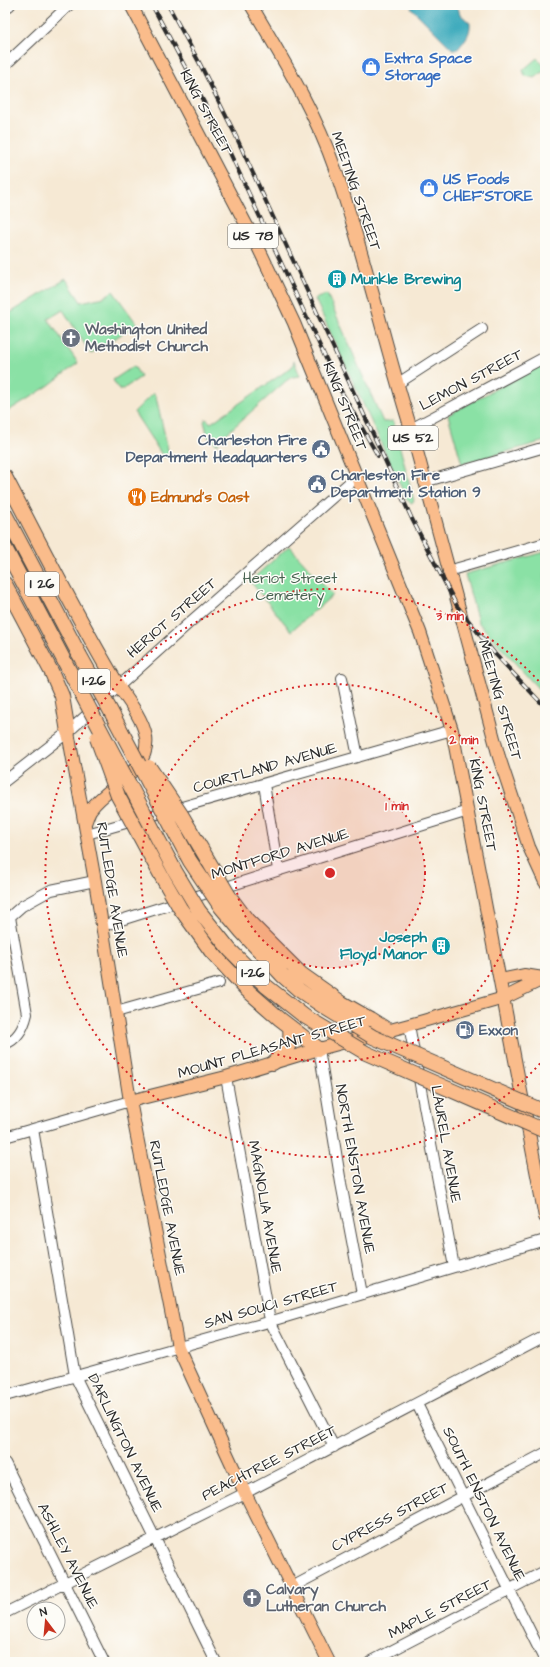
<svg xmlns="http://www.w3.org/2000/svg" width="550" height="1667" font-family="'Architects Daughter',sans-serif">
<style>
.green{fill:#8ae1a5;stroke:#5a8668}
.water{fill:#3facbd;stroke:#356c74}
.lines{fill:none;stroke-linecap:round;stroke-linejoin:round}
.minor-casing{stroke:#494844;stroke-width:12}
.major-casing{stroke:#494844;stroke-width:14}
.highway-casing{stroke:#494844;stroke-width:16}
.minor{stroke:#fff;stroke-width:10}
.major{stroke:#fabc8b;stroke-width:12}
.highway{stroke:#fabc8b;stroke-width:14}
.rail-casing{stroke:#2b2b2b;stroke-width:4}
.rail{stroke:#fdfcf7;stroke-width:2.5;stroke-dasharray:8;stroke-linecap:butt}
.highway-bridge-casing{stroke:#494844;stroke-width:16;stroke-linecap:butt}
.highway-bridge{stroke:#fabc8b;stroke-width:14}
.ring{fill:none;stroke:#d62828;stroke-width:2;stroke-dasharray:2 4}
.labels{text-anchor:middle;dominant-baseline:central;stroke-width:3;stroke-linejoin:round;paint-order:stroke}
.shield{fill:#fdfcf7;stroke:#6a6a68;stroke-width:1}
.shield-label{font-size:14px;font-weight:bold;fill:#2b2b2b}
.shop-label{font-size:15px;font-weight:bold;fill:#366cbe;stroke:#fdfcf7;text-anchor:start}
.street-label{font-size:15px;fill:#2b2b2b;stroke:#fdfcf7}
.culture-label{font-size:15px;font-weight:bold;fill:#0d838f;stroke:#fdfcf7;text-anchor:start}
.worship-label{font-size:15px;font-weight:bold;fill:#5b616d;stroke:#fdfcf7;text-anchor:start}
.service-label{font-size:15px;font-weight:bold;fill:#4e5e75;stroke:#fdfcf7;text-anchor:start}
.food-label{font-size:15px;font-weight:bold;fill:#c56008;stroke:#fdfcf7;text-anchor:start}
.park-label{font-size:15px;fill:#486250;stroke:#fdfcf7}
.centre{fill:#d62828;stroke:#fdfcf7;stroke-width:2}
.ring-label{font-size:12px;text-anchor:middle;font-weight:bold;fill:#d62828;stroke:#fdfcf7;stroke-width:3;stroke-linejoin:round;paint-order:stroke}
</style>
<rect width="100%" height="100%" fill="#fdfcf7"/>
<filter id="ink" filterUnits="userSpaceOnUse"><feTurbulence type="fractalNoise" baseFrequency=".025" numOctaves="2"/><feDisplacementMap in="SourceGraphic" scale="8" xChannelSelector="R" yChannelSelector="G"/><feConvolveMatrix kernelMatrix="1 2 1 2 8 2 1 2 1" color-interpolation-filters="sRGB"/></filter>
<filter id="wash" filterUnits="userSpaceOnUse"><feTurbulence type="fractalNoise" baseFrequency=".012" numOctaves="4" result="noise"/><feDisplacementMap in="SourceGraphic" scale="16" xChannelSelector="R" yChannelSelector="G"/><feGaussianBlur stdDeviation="0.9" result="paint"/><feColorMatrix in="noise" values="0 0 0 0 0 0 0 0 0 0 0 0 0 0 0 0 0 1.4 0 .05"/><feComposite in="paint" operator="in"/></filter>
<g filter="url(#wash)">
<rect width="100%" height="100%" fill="#f6e9d4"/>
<path class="green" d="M537,58L545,67V70L535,78L525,76L523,70Z
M66,279L81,302L104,297L113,291L137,324L91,354L63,310L48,319L78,363L48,386L5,413V316Z
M327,294L383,422L393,421L414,501L411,503L407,500L315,299Z
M294,361L300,376L292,377L286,381L218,441V445L208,437L204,421L206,419L211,423L292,367Z
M545,362V441L462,464L448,415Z
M134,366L141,377L120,391L113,380Z
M153,393L156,397L169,454L164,458L134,412Z
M289,546L333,595L291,631L250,581Z
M545,552V696L478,622L465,574Z"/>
<path class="water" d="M412,5H457L460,14L470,23C471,34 465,40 458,49H452L411,8Z"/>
</g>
<g filter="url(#ink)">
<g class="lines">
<g class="minor-casing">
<path id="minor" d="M5,9L10,5
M5,65L69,5
M397,384L482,329
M411,429L545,357
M424,482L545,447
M448,571L545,543
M342,678L358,757
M5,781L68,732L189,623L357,476
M264,784L278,870
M87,834L452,730
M5,921L22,906L51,890L95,881
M102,926L468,811
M116,1012L219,983
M409,1025L454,1267
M5,1044C18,1039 24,1027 27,1014L10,917
M319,1049L341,1183L362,1294
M226,1077L269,1315L272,1325L334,1447
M33,1129L75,1376L216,1662
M5,1137L130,1101
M5,1396L279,1319L545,1240
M417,1404L545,1661
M5,1463L104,1662
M292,1587L545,1453
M5,1613L245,1493L545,1336
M370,1662L545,1571"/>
</g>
<g class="major-casing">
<path id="major" d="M131,5L259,249L294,323L420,632L452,730L545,1217
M251,5C282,58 315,111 335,169C365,254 384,343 411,429L499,757L529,847L545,882
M68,732L95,881L130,1101L178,1347L245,1493L329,1662
M85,823C87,819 88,813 91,809C107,786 151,771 146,737C143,719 128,700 118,686
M500,980L524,975L543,978
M130,1101L226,1077L319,1049L409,1025L504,998L545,978"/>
</g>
<g class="highway-casing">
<path id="highway" d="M5,477C42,547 77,618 118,686
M5,514L79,654
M5,548L79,689
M5,584L52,673L62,696L68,732
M211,951L247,990L280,1019L319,1049
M370,1019L389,1031
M273,1063C287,1051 292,1046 290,1027"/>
</g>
<use href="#minor" class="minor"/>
<use href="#major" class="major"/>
<use href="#highway" class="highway"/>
<g class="rail-casing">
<path id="rail" d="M152,5L223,138L341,391L378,456
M168,5L200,64L234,132L412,519L457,606L495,654L545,707"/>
</g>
<use href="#rail" class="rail"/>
<g class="highway-bridge-casing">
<path id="highway-bridge" d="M79,654L109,708L190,861L221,907L242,932L283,976L299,990L324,1007L373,1037L545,1112
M79,689L175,871L199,911L230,950L266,986L304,1016L366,1053L545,1131
M97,738L118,796L162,877L180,908L211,951
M149,767L182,816L229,896L247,920L301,974L342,1003L370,1019"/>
</g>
<use href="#highway-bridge" class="highway-bridge"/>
</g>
</g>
<circle cx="330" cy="873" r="95" fill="#d62828" fill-opacity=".12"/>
<g class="ring">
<circle cx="330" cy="873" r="95"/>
<circle cx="330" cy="873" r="189"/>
<path d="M544 1059A284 284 0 1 1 544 687"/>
</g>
<defs>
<g id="shop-disc" transform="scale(1)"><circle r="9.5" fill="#3f7fe0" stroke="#fdfcf7"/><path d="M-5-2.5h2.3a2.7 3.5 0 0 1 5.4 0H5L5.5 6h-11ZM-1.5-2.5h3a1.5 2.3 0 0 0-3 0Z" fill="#fff"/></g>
<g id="building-disc" transform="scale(1)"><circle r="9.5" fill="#0f9aa8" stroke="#fdfcf7"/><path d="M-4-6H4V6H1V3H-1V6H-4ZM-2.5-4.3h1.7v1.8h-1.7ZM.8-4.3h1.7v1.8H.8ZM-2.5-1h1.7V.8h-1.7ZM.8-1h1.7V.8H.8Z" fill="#fff"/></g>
<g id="church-disc" transform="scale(1)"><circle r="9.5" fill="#6b7280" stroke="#fdfcf7"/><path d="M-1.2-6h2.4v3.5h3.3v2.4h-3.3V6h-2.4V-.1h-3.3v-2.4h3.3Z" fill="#fff"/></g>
<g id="civic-disc" transform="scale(1)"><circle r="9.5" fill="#5c6f8a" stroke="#fdfcf7"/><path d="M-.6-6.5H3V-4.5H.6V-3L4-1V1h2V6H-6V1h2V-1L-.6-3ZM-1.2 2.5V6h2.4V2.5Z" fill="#fff"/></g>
<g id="restaurant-disc" transform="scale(1)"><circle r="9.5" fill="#e8710a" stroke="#fdfcf7"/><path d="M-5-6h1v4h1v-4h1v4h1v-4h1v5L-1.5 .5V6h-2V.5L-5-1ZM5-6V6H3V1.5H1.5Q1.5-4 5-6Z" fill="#fff"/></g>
<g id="fuel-disc" transform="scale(1)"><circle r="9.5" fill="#5c6f8a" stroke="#fdfcf7"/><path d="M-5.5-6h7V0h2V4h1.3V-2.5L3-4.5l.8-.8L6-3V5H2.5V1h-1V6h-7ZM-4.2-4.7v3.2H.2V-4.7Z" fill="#fff"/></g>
</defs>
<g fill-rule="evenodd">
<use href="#shop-disc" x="371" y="67"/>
<use href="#shop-disc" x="429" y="188"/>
<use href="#building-disc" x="337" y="279"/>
<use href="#church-disc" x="71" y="338"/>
<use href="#civic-disc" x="321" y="449"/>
<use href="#civic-disc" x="317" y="484"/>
<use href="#restaurant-disc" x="137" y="497"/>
<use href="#building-disc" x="441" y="946"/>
<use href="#fuel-disc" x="465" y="1030"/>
<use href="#church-disc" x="252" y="1598"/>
</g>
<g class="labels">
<g class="shield">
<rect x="228" y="224" width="50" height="24" rx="3"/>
<rect x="388" y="426" width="50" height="24" rx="3"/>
<rect x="25" y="572" width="34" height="24" rx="3"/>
<rect x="78" y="669" width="32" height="24" rx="3"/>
<rect x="237" y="961" width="32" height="24" rx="3"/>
</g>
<g class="shield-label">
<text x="253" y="236">US 78</text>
<text x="413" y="438">US 52</text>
<text x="42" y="584">I 26</text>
<text x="94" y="681">I-26</text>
<text x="253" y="973">I-26</text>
</g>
<g class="shop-label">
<text x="385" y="58">Extra Space<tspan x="385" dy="17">Storage</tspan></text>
<text x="443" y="179">US Foods<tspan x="443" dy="17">CHEF'STORE</tspan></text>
</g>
<g class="street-label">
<text transform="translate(206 112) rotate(62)">KING STREET</text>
<text transform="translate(356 191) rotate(71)">MEETING STREET</text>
<text transform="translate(471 380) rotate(-28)">LEMON STREET</text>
<text transform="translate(345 406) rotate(68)">KING STREET</text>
<text transform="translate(172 618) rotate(-41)">HERIOT STREET</text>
<text transform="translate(500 700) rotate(74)">MEETING STREET</text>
<text transform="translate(265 768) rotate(-16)">COURTLAND AVENUE</text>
<text transform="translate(483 805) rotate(79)">KING STREET</text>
<text transform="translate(280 854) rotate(-17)">MONTFORD AVENUE</text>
<text transform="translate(112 890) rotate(81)">RUTLEDGE AVENUE</text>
<text transform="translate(272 1047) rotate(-16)">MOUNT PLEASANT STREET</text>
<text transform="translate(446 1144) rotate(80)">LAUREL AVENUE</text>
<text transform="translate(355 1169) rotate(80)">NORTH ENSTON AVENUE</text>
<text transform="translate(265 1207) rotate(80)">MAGNOLIA AVENUE</text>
<text transform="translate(167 1208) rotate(79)">RUTLEDGE AVENUE</text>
<text transform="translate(271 1305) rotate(-16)">SAN SOUCI STREET</text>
<text transform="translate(125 1443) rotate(64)">DARLINGTON AVENUE</text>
<text transform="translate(269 1463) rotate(-27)">PEACHTREE STREET</text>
<text transform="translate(484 1504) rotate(64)">SOUTH ENSTON AVENUE</text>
<text transform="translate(390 1517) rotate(-28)">CYPRESS STREET</text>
<text transform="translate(68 1556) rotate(63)">ASHLEY AVENUE</text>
<text transform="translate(440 1609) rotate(-27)">MAPLE STREET</text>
</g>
<g class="culture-label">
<text x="351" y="279">Munkle Brewing</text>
<text x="427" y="937" text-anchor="end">Joseph<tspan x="427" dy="17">Floyd Manor</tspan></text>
</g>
<g class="worship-label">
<text x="85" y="329">Washington United<tspan x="85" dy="17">Methodist Church</tspan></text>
<text x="266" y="1589">Calvary<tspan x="266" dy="17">Lutheran Church</tspan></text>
</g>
<g class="service-label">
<text x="307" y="440" text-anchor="end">Charleston Fire<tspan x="307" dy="17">Department Headquarters</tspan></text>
<text x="331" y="475">Charleston Fire<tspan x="331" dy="17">Department Station 9</tspan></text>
<text x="479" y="1030">Exxon</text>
</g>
<g class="food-label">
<text x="151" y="497">Edmund's Oast</text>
</g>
<g class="park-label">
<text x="290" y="578">Heriot Street<tspan x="290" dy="17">Cemetery</tspan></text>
</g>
</g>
<circle cx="330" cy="873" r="6" class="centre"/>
<g class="ring-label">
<text x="450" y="620">3 min</text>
<text x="464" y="744">2 min</text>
<text x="397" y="810">1 min</text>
</g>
<rect width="550" height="1667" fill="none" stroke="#fdfcf7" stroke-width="20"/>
<g transform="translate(46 1621) rotate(344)"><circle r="19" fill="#fdfcf7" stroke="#a9a8a5"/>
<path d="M0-3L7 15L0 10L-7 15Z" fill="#c8321e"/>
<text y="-6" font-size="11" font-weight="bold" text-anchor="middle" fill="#2b2b2b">N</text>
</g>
</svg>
